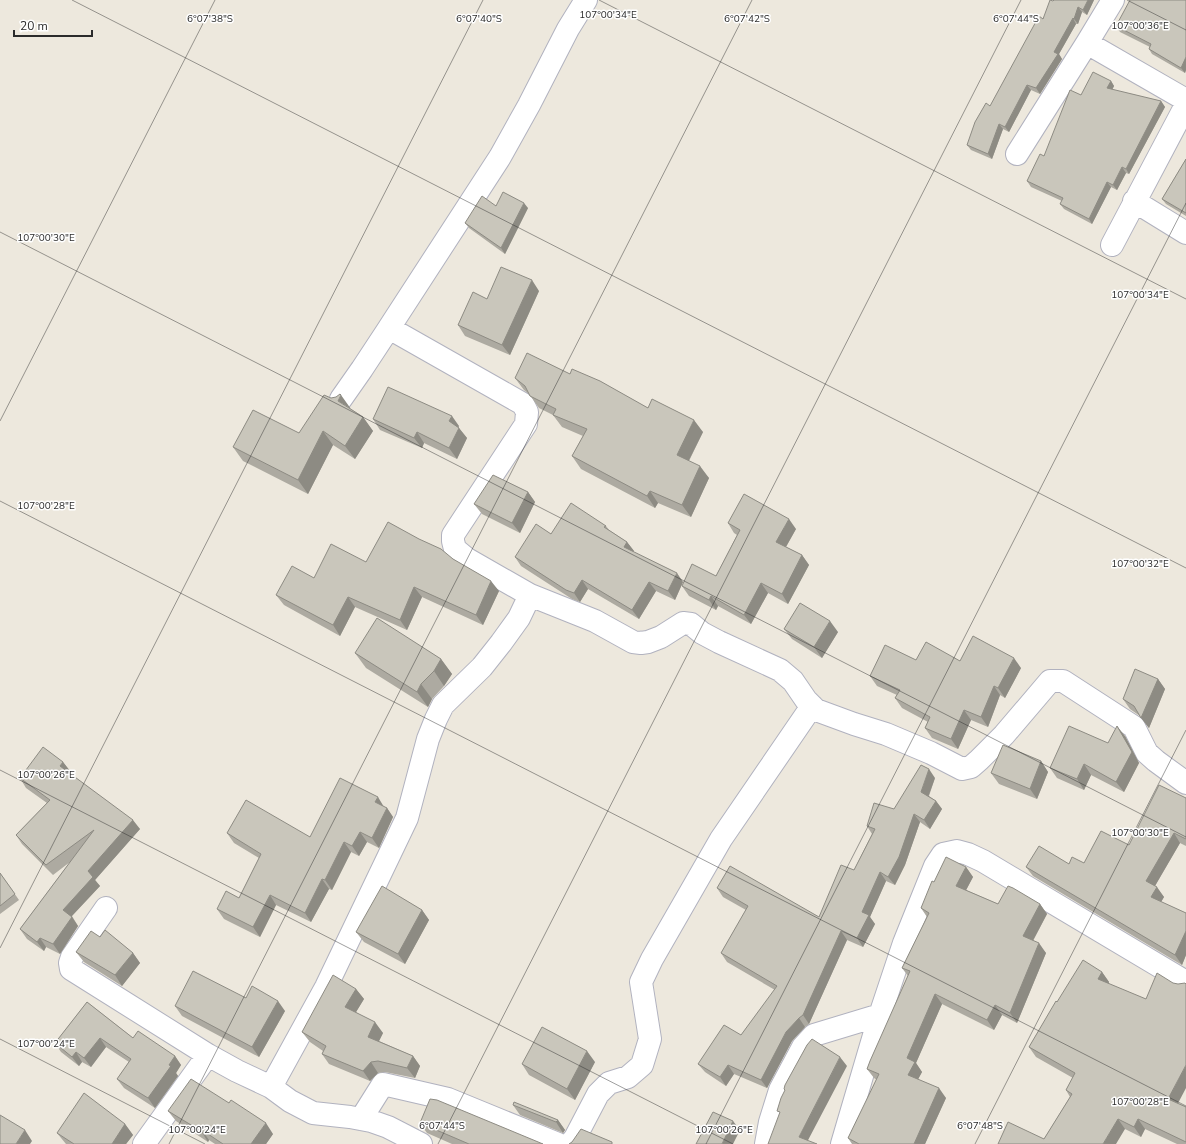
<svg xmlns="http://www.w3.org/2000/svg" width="1186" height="1144" font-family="'Nunito Sans',sans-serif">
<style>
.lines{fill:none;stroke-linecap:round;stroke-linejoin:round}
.minor-casing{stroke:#b1b2bf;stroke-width:24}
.minor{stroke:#fff;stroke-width:22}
.wall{fill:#adaaa1}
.shaded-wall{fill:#8d8b83}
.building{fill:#c9c6bb;stroke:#8d8b83}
.ticks{fill:none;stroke:#2b2b2b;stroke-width:1;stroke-opacity:0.45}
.ticks-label{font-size:10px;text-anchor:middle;fill:#2b2b2b;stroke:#fff;stroke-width:3;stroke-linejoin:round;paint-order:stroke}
</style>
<rect width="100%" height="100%" fill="#ede8dd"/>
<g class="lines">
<g class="minor-casing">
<path id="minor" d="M586,0L568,29L529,105L500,157L389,328L523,404L527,412L526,424L453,535V541L455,549L467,559L530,595L595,621L633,642L641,643L648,642L661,637L683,623L691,624L702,633L719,642L780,670L793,681L806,700L816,710L854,724L886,734L931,753L962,769L971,767L979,760L1004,735L1050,681H1063L1134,727L1147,753L1156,761L1186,783
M1087,43L1186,100
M1017,154L1087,43L1113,0
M1134,201L1186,233
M1112,245L1186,105
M341,399L362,369L389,328
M106,908L72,957L70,963L71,969L208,1055
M271,1087L326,987L407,818L428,739L436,719L443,705L482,667L501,643L519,618L530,595
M361,1119L383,1084L448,1099L558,1144
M144,1144L208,1055L237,1071L271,1087L290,1101L313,1113L350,1117L371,1121L388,1127L421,1144
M570,1144L575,1138L598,1094L609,1083L628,1077L642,1065L650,1039L641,982L652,959L721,839L812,706
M766,1144L770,1122L780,1090L803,1047L814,1035L880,1015L904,943L935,866L943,854L957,851L968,854L983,861L1186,982
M842,1144L880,1015"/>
</g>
<use href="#minor" class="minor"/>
</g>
<path class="wall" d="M1094,0L1087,15L1082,12L1078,24H1076L1059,54L1062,59L1040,94L1031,90L1009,132L1003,129L992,159L971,150L967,145L1043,19L1053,1Z
M1186,0V70L1185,73L1152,54L1149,49L1150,47L1120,32L1116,26Z
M1111,81L1114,86L1112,90L1161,101L1165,107L1129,174L1126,173L1117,190L1111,187L1092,224L1064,209L1060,204L1062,201L1031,187L1027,181L1044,156L1081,95Z
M1186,159V216L1166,204L1162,199Z
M496,206L528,208L505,254L469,228L465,223Z
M539,291L510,355L465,336L458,325L487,299Z
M570,374L703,432L689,461L709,478L691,517L658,503L655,508L581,469L572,456L583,436L562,427L553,415L539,408L529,394L524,390L515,378Z
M351,409L363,417L373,431L355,459L333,445L308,494L243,461L233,447L299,433Z
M373,419L459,426L458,427L467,438L457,459L424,443L422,448L380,430Z
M528,492L535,502L520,533L482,514L474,504Z
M728,523L796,529L786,547L802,555L809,565L788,604L768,593L751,624L718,606L716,610L689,596L682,586L716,576L737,535L734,533Z
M606,526L609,530L627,542L634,551L633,552L683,582L675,600L656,591L639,619L588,589L580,602L572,599L521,566L515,557L551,534Z
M453,559L499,591L483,625L422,597L407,630L355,607L340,636L284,605L276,595L366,562Z
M784,629L838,632L822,658L792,639Z
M355,653L441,659L452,674L444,686L432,699L428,707L366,668Z
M916,660L960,661L1021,668L1005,698L1000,695L988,727L971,720L958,749L932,738L925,728L928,722L902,708L895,698L897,695L877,686L870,676Z
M1158,679L1165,689L1149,728L1140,716L1130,709L1123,699Z
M1125,736L1139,763L1124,792L1091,775L1084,790L1057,778L1050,768Z
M1041,761L1048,772L1037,799L999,784L991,773Z
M63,762L70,771L68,773L140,829L95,880L100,886L72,916L78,926L60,954L46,947L44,951L27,939L20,929L70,862L53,875L22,844L16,835L47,803L26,788L20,778Z
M935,778L929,796L936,801L942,809L930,829L920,822L905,865L895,885L886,881L870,917L875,924L863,947L847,940L809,1024L805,1027L792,1041L767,1088L734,1074L726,1086L705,1072L698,1064L741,1035L775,990L727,962L721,953L746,910L723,897L717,888L819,917L854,870L872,834L867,826L894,809Z
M1186,798V846L1180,843L1155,886L1164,897L1161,902L1186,913V955L1182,965L1033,876L1026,867L1084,863L1129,845Z
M384,807L387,808L393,817L379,848L367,842L359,856L351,852L332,890L329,889L311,922L276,905L260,937L224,919L217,909L239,898L259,858L234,843L227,833L310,837Z
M966,867L973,877L966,890L998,904H1040L1047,914L1033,941L1046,953L1017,1023L1002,1015L994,1030L942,1004L916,1063L922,1072L918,1079L946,1098L925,1144H852L848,1138L877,1080L874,1078L867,1069L908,976L902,968L927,917L921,908L934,882Z
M0,873L19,900L0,914Z
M422,910L429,920L405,964L364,942L356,932Z
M100,937L133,953L140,963L122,986L84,962L76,952Z
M1102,972L1109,982V983L1178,1103L1186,1107V1144H1177L1145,1129L1141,1137L1125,1129L1044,1139L1070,1097L1066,1090L1073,1078L1036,1057L1029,1047L1057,1002Z
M356,989L364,999L356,1012L383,1033L379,1041L413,1056L420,1066L415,1078L385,1072L378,1073L370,1081L329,1064L322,1054L323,1051L310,1042L302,1032Z
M246,998L285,1011L259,1057L182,1016L175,1006Z
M87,1002L133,1038L175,1056L181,1065L176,1073L178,1076L155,1108L124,1088L117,1079L129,1062L106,1047L91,1067L82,1062L79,1066L61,1052L55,1043Z
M595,1062L575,1100L529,1075L522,1064Z
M513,1105L558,1120L565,1130L563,1133L520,1115Z
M168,1111L273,1134L266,1144H215L209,1140L208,1142L176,1121Z
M420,1123L543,1144H452L427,1133Z
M125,1124L133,1135L126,1144H66L57,1133Z"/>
<path class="shaded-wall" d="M1088,0H1094L1087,15L1083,10Z
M1078,7L1082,12L1078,24L1074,19Z
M1073,18L1076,24L1059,54L1062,59L1040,94L1036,88L1054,52Z
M1186,57V70L1185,73L1181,68Z
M1111,81L1114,86L1110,94L1107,88Z
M1027,85L1031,90L1009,132L1005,127Z
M1161,101L1165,107L1129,174L1126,169Z
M999,124L1003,129L992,159L988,154Z
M1122,167L1126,173L1117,190L1113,185Z
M1107,182L1111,187L1092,224L1089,219Z
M524,203L528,208L505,254L501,248Z
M532,280L539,291L510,355L502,345Z
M341,395L351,409L338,401Z
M452,416L459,426L456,431L449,421Z
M363,417L373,431L355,459L345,446Z
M694,420L703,432L685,468L677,455Z
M459,428L467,438L457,459L449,448Z
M323,431L333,445L308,494L298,480Z
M417,432L424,443L422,448L414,438Z
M700,466L709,478L691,517L682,505Z
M650,491L658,503L655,508L647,496Z
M528,492L535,502L520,533L512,523Z
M789,519L796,529L783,552L776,542Z
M627,542L634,551L630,556L624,547Z
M802,555L809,565L788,604L782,594Z
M677,573L683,582L675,600L668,591Z
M582,580L588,589L580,602L574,593Z
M491,581L499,591L483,625L476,615Z
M649,582L656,591L639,619L632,610Z
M761,583L768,593L751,624L744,615Z
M414,587L422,597L407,630L400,620Z
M711,596L718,606L716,610L709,600Z
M348,597L355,607L340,636L333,625Z
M830,621L838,632L822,658L814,647Z
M1014,658L1021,668L1005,698L998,688Z
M441,659L452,674L444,686L434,671Z
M1158,679L1165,689L1149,728L1141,718Z
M421,684L432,699L428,707L417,692Z
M994,686L1000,695L988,727L981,717Z
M964,710L971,720L958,749L951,739Z
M1117,726L1125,736L1139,763L1124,792L1116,782Z
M1041,761L1048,772L1037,799L1030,789Z
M63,762L70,771L66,776L60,766Z
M1084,764L1091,775L1084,790L1077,779Z
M929,769L935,778L927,800L921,792Z
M378,797L384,807L375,802Z
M936,801L942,809L930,829L924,820Z
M387,808L393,817L379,848L372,838Z
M914,814L920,822L905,865L895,885L888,877Z
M133,820L140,829L95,880L100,886L69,919L63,910L88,871Z
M360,832L367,842L359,856L352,846Z
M1174,833L1180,843L1152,891L1146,881Z
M344,842L351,852L332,890L325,880Z
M966,867L973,877L963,896L956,886Z
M880,872L886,881L870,917L875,924L863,947L857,938L862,912Z
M322,879L329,889L311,922L305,913Z
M1157,887L1164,897L1158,907L1151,897Z
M270,895L276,905L260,937L253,927Z
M1040,904L1047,914L1030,946L1023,936Z
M422,910L429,920L405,964L398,954Z
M72,917L78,926L60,954L53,944Z
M841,931L847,940L809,1024L803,1015Z
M1186,931V955L1182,965L1175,955Z
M40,938L46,947L44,951L37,942Z
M1039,943L1046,953L1017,1023L1010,1013Z
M133,953L140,963L122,986L115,975Z
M1102,972L1109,982L1105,989L1098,979Z
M356,989L364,999L353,1017L345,1007Z
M935,994L942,1004L916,1063L922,1072L915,1085L908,1075L907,1058Z
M278,1001L285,1011L259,1057L252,1047Z
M995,1005L1002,1015L994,1030L987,1020Z
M799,1018L805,1027L792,1041L767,1088L761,1080L786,1032Z
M375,1022L383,1033L376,1047L368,1037Z
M100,1038L106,1047L91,1067L84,1058Z
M587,1051L595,1062L575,1100L567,1089Z
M76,1052L82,1062L79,1066L72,1057Z
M175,1056L181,1065L176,1073L178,1076L155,1108L148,1098Z
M413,1056L420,1066L415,1078L407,1068Z
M840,1057L847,1066L806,1144L799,1137Z
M371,1062L378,1073L370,1081L363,1071Z
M728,1065L734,1074L726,1086L720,1077Z
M1186,1065V1088L1175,1109L1168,1099Z
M939,1088L946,1098L925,1144H914Z
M1118,1119L1125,1129L1116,1144H1103Z
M1138,1119L1145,1129L1141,1137L1134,1127Z
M558,1120L565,1130L563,1133L556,1122Z
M733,1121L740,1130L733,1144H722Z
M266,1123L273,1134L266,1144H251Z
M125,1124L133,1135L126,1144H112Z
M25,1130L32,1141L30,1144H16Z
M202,1130L209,1140L208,1142L201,1131Z"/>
<path class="building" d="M1050,0L1053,1L1054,0H1088L1083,10L1078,7L1074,19L1073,18L1054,52L1058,54L1036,88L1027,85L1005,127L999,124L988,154L967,145L975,122L986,103L990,106L1039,16L1043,19Z
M1130,0H1186V57L1181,68L1149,49L1151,44L1116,26Z
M1093,72L1111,81L1107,88L1161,101L1126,169L1122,167L1113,185L1107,182L1089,219L1060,204L1063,198L1027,181L1040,154L1044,156L1070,90L1081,95Z
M1186,159V213L1162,199Z
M503,192L524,203L501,248L465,223L482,196L496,206Z
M501,267L532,280L502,345L458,325L473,292L487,299Z
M527,353L570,374L572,369L600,381L648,408L652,399L694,420L677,455L700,466L682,505L650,491L647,496L572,456L587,429L553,415L556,409L530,396L525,386L515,378Z
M388,387L452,416L449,421L459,428L449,448L417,432L414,438L373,419Z
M340,394L341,395L338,401L363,417L345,446L323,431L298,480L233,447L253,410L299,433L324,395L331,398L336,397Z
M493,475L528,492L512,523L474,504Z
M744,494L789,519L776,542L802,555L782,594L761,583L744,615L711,596L709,600L682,586L692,564L716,576L740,530L728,523Z
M571,503L606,526L604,527L627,542L624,547L677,573L668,591L649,582L632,610L582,580L574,593L566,590L515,557L536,524L551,534Z
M388,522L419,539L441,549L453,559L491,581L476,615L414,587L400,620L348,597L333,625L276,595L292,566L314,578L331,544L366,562Z
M800,603L830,621L814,647L784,629Z
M377,618L441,659L434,671L421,684L417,692L355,653Z
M973,636L1014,658L998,688L994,686L981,717L964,710L951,739L925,728L930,717L895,698L900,690L870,676L885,645L916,660L926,642L960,661Z
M1135,669L1158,679L1141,718L1134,706L1123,699Z
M1069,726L1108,743L1117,726L1132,752L1116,782L1084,764L1077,779L1050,768Z
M1003,745L1041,761L1030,789L991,773Z
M43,747L63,762L60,766L133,820L88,871L93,877L63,910L72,917L53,944L40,938L37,942L20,929L94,830L46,865L16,835L50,800L20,778Z
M921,765L929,769L921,792L936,801L924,820L914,814L899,857L888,877L880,872L862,912L869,915L857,938L841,931L803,1015L799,1018L786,1032L761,1080L728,1065L720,1077L698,1064L724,1025L741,1035L777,986L721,953L748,906L717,888L730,866L819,917L841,865L854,870L875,829L867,826L874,803L894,809Z
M340,778L378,797L375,802L387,808L372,838L360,832L352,846L344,842L325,880L322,879L305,913L270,895L253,927L217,909L226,891L239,898L261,854L227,833L246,800L310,837Z
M1159,785L1186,798V839L1174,833L1146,881L1157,887L1151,897L1186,913V931L1175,955L1026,867L1039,846L1069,864L1072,857L1084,863L1101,831L1129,845Z
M946,857L966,867L956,886L998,904L1008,886L1013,888L1040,904L1023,936L1039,943L1010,1013L995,1005L987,1020L935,994L907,1058L915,1062L908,1075L939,1088L914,1144H859L848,1138L879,1074L867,1069L870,1061L910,971L902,968L929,913L921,908L932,881L934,882Z
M0,873L15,894L0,906Z
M382,886L422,910L398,954L356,932Z
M105,930L133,953L115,975L76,952L91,931L100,937Z
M1083,960L1102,972L1098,979L1146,999L1157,973L1173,983L1178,984L1185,983L1186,984V1065L1168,1099L1186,1107V1142L1138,1119L1134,1127L1118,1119L1103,1144H998L1008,1122L1044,1139L1072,1094L1066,1090L1075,1073L1029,1047L1056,1001L1057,1002Z
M193,971L246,998L252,986L278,1001L252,1047L175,1006Z
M333,975L356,989L345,1007L375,1022L368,1037L413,1056L407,1068L378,1061L371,1062L363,1071L322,1054L326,1046L302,1032Z
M87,1002L133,1038L138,1031L175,1056L169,1065L171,1066L148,1098L117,1079L131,1059L100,1038L84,1058L76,1052L72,1057L55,1043Z
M542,1027L587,1051L567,1089L522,1064Z
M812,1039L840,1057L799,1137L817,1144H768L780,1112L777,1111L781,1098L785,1090L784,1089L785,1085L807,1045Z
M191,1079L229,1103L231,1100L266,1123L251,1144H223L202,1130L201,1131L168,1111Z
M84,1093L125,1124L112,1144H74L57,1133Z
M430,1099L437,1100L543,1144H469L420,1123Z
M514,1102L558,1120L556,1122L513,1105Z
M713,1112L733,1121L722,1144H696Z
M0,1115L25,1130L16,1144H0Z
M581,1129L612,1142V1144H569L572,1142Z"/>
<path class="ticks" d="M72,0L1186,568M599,0L1186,299M1127,0L1186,30M0,232L1186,837M0,421L215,0M0,501L1186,1106M0,770L733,1144M0,948L483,0M0,1039L205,1144M169,1144L752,0M438,1144L1021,0M706,1144L1186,203M975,1144L1186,730"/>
<g class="ticks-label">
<text x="608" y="18">107°00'34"E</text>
<text x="210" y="22">6°07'38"S</text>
<text x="479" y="22">6°07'40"S</text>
<text x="747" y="22">6°07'42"S</text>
<text x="1016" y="22">6°07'44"S</text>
<text x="1140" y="29">107°00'36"E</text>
<text x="46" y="241">107°00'30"E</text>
<text x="1140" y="298">107°00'34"E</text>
<text x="46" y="509">107°00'28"E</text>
<text x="1140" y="567">107°00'32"E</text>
<text x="46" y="778">107°00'26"E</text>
<text x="1140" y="836">107°00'30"E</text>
<text x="46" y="1047">107°00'24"E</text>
<text x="1140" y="1105">107°00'28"E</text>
<text x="442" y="1129">6°07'44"S</text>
<text x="980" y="1129">6°07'48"S</text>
<text x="197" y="1133">107°00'24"E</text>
<text x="724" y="1133">107°00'26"E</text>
</g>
<path d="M14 30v6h78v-6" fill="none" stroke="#2b2b2b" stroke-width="2"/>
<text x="20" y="30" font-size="12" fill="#2b2b2b" stroke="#ffffff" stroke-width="3" paint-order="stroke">20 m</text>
</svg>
